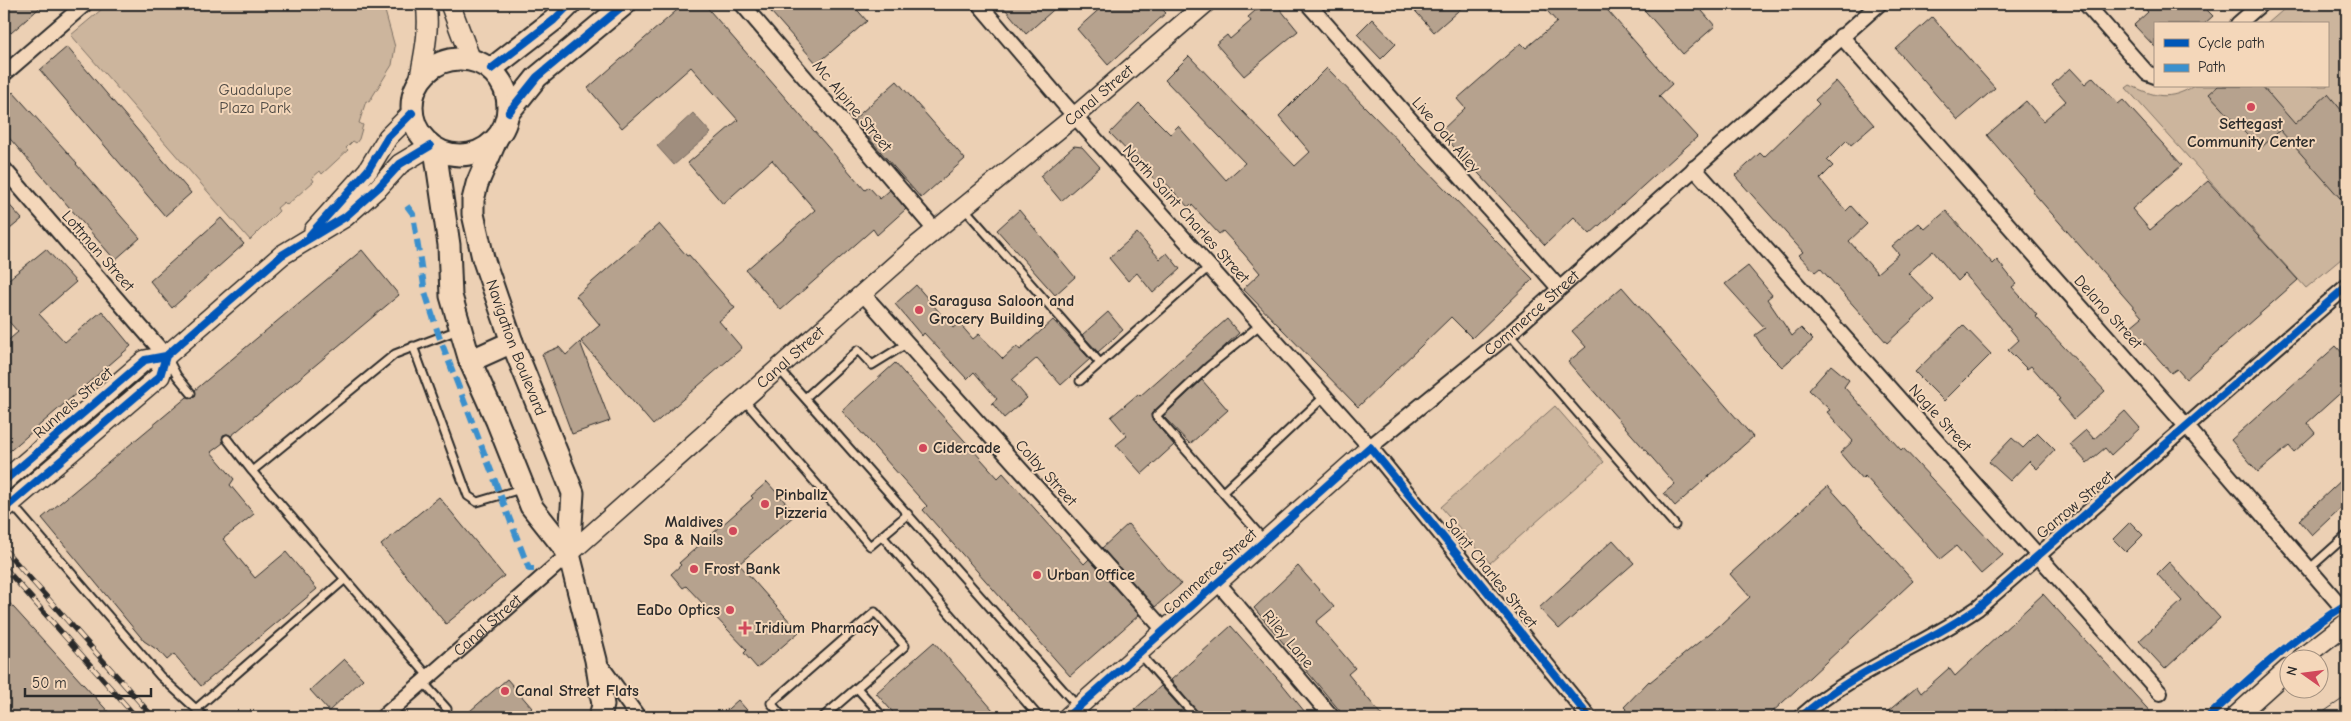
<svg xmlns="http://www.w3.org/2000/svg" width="2351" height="721" font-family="'Comic Neue',sans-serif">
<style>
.green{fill:#ccb59d;stroke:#7c7064}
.water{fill:#a08e7e;stroke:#71665d}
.building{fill:#b6a28e;stroke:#2b2b2b}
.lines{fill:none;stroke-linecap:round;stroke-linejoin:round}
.service-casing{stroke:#2b2b2b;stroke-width:11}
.minor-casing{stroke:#2b2b2b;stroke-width:18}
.tertiary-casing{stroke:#2b2b2b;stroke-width:21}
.secondary-casing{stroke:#2b2b2b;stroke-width:22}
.primary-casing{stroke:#2b2b2b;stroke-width:25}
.service{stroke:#f4d7ba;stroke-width:7}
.minor{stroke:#f4d7ba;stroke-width:14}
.tertiary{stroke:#f4d7ba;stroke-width:18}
.secondary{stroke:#f4d7ba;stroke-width:19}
.primary{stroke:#f4d7ba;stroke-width:21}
.tram{stroke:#2b2b2b;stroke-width:1}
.rail-casing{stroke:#2b2b2b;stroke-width:5.5}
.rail{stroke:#f4d7ba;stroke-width:4;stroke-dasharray:11;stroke-linecap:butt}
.quiet{stroke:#3b90cd;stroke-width:6;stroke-dasharray:12 6;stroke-linecap:butt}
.cycleway-casing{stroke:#f4d7ba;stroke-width:11}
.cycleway{stroke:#0057b8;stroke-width:8}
.poi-dot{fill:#d1495b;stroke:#f4d7ba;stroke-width:2}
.labels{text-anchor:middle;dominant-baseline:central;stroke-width:4;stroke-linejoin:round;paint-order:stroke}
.park-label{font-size:16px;fill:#4b4742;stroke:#f4d7ba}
.street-label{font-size:16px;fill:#2b2b2b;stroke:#f4d7ba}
.poi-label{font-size:16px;font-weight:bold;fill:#2b2b2b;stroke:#f4d7ba;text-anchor:start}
</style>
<rect width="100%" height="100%" fill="#ecd0b4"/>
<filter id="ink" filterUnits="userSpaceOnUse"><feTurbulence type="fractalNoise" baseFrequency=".02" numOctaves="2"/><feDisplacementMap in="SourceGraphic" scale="10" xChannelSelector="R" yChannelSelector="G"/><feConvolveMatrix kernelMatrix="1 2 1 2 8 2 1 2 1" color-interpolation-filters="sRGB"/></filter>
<g filter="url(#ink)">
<path class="green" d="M108,4H383L395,47L392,65L369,102L366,101L359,123L363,125L359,139L356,143L353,141L346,148L348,150L322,174L320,171L312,178L314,181L287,205L284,202L277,208L279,211L250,240L71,35Z
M2290,4H2347V254L2306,288L2126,88L2130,85C2155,97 2169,101 2194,86H2327V24H2267Z
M1555,406L1604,462L1490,563L1441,507Z"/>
<path class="water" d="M693,113L711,133L674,165L657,146Z"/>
<path class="building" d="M4,4H44L11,33L4,24Z
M684,4H704L865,190L869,187L880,199L890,190L906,209L877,235L873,229L781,310L746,270L815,210L772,160L723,204L688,163L738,120L691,67L622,128L588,88Z
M764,4H852L867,21L817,64Z
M1001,4H1060L1026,34Z
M1105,4H1157L1166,13L1108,65L1077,29Z
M1263,4H1276L1298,31L1244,76L1216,44L1227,35L1230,39L1251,21L1248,17Z
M1409,4H1466L1434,32Z
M1541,4H1602L1672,84L1659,96L1697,137L1590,234L1574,217L1545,245L1440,132L1465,108L1457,99L1521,43L1526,48L1557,22Z
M1639,4H1696L1715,26L1683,54Z
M2140,4H2201L2213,16L2204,24H2155V47L2134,25L2148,12Z
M1932,17L1995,88L1958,120L1896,49Z
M1372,19L1396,44L1381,59L1357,34Z
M67,47L191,193L165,216L40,70Z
M1189,56L1295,166L1310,152L1279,116L1327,68L1533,279L1472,338L1451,317L1358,407L1243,289L1260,273L1244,254L1223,231L1219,234L1191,204L1188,207L1163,180L1159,184L1110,133L1139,103L1170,134L1178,126L1226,180L1245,163L1165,80Z
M2070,68L2085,84L2093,77L2118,104L2123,100L2182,165L2132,209L2150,230L2208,181L2298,280L2186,379L2177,369L2171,373L2130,327L2142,317L2032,191L2034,190L1987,135L2026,101L2043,121L2066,101L2052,85Z
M897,81L965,159L921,198L853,120Z
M1836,81L1874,125L1851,145L1847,140L1827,160L1833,166L1820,179L1846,211L1851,206L1867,224L1849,241L1877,273L1899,254L1892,246L1919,223L1925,229L1946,211L1993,264L1997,260L2016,284L2012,287L2037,315L2035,316L2105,391L2074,419L2058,400L2060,399L2031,366L2027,369L2008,350L2019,340L1965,274L1958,281L1933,251L1908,273L1934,300L1887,343L1820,268L1815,272L1799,255L1803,252L1735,176L1760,153L1764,157L1819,104L1815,100Z
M2218,86H2262L2295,124L2328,94L2347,117V192L2340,198L2280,130L2260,149L2209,94Z
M13,92L77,163L76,164L140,238L115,260L4,132V101Z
M1074,146L1082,147L1100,167L1061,201L1040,176Z
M4,199L22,219L4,234Z
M1019,210L1075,277L1055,295L997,230Z
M221,218L244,244L172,308L150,281Z
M659,224L687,256L689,255L735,308L719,321L742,348L653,425L581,341L600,325L576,296Z
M1137,233L1160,259L1167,253L1180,269L1153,293L1137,273L1128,281L1109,258Z
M46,249L76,282L39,314L65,342L102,311L131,346L4,456V344L18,332L4,316V283Z
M362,250L399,295L231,436L227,434L223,435V443L211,452L234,479L230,485L254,514L223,539L255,578L286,552L317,589L201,686L174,654L167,660L159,651L144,641L42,518L187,397H195V390Z
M1748,266L1772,295L1767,299L1792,336L1801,328L1813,340L1782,367L1764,349L1755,335L1765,328L1725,284Z
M916,285L953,328L959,323L973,339L979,334L1003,359L1017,346L1020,350L1053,320L1090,359L1061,385L1037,358L1012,380L1027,398L1004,418L992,403L997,399L974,372L967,379L924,333L922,336L895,304Z
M1622,287L1753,437L1675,506L1664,493L1675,484L1568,362L1586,347L1572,331Z
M1108,312L1123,330L1098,352L1082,335Z
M1227,319L1239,333L1151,414L1152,419L1174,445L1142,474L1116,445L1127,436L1111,417L1138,394L1140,396Z
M1963,325L1991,354L1944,401L1915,372Z
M580,342L610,421L572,434L542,354L559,347L566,355Z
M2336,346L2347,358V387L2307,423L2315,433L2294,452L2289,446L2258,472L2231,440Z
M895,363L998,478L1003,473L1084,564L1089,559L1139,615L1070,676L923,510L927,506L842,411Z
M1831,365L1849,380L1844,387L1901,450L1903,448L2003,555L1981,574L1956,546L1940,559L1865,476L1862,479L1840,453L1853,441L1827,412L1830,410L1809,390Z
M1202,380L1228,410L1190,444L1163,416Z
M2125,411L2140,428L2111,455L2105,448L2087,463L2070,444L2086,430L2094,439Z
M2038,433L2055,450L2037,469L2029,461L2010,481L1989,462L2012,438L2023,448Z
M2347,475V502L2312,535L2299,520Z
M767,482L796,514L739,564L799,632L757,668L744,653L747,650L686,586L683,588L671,574L681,565L679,563L753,498L751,496Z
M1828,486L1913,581L1767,717H1634L1624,707L1649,681L1650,682L1720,625L1750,597L1730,574Z
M439,497L504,576L446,624L381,545Z
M2130,522L2143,535L2126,552L2113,539Z
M1128,524L1181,584L1155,607L1102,548Z
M1613,540L1634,563L1559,629L1539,608Z
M2169,562L2220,618L2165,669L2139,641L2182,601L2157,574Z
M1298,566L1334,607L1316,622L1355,668L1348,674L1383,717H1345L1254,608Z
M2043,594L2155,717H2061L2055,711L2048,717H1881L1917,687L1921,693L1949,668L1955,676Z
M4,597L113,717H4Z
M1231,626L1283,685L1309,717H1201L1171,680Z
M934,642L999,717H897L876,693Z
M344,659L363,679L329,711L310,690Z
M507,679L532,708L522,717H463Z
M1161,686L1189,717H1126Z
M738,700L753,717H719Z"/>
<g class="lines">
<g class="service-casing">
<path id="service" d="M964,208L1100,363
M1261,324L1209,366L1156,416L1265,541
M1509,334L1675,525
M413,346L468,496L477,502L521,489
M169,361L177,376L191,393
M779,369L1087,717
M1080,381L1209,267
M805,398L858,350L872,365L906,344
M744,400L870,546L908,514
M227,439L252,471
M1223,492L1325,396
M11,503L160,676L196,709
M882,536L1039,717
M2309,569L2347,535
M1140,654L1196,717
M429,677L252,471L395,354L458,330
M423,682L447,709
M857,688L883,717
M204,717L196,709L345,579
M783,717L771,703L875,612L905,646L823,717"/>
</g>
<g class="minor-casing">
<g id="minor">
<path d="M742,4L935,230"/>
<path d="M979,4L1064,104L1370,447L1589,717"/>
<path d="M1308,4L1559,288"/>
<path d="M2086,4L2147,73L2155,76"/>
<path d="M2238,24L2261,4"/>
<path d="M1841,36L2187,427L2347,613"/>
<path d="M4,74L85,4"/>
<path d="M1694,168L2160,693"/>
<path d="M4,169L166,356"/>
<path d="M863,294L1165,631"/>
<path id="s1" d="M1370,447L1509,334L1879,4"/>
<path d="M1218,583L1332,717"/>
<path d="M599,663L638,717"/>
<path id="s2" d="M383,717L569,554"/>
<path d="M1801,717C1849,673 1922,647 1978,608L2347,286"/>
</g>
</g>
<g class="tertiary-casing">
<g id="tertiary">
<path id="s3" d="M569,554L916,246L1075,116L1205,4"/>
<path d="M1067,717L1370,447"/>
</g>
</g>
<g class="secondary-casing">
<path id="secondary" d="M450,4L471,60
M419,82C424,55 430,30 426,4
M314,230L368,170L388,137L412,113
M4,481L145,360L166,356L282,255L345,217L379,187L400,164L430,146
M4,509L160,376L166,356
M2302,658L2347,623
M2235,717L2288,669"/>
</g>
<g class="primary-casing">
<g id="primary">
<circle cx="460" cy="107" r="48"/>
<path d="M491,69L554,20L570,4"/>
<path d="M509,112L537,77L625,4"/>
<path id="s4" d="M496,140L477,184L473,200V214L483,258L512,342L573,493L569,554L596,660L603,705L600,717"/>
<path d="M435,149L449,245L451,296L470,361L497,421L531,506L569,554"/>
<path d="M470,361L512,342"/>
</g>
</g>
<use href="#service" class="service"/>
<use href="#minor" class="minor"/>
<use href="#tertiary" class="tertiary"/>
<use href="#secondary" class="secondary"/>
<use href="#primary" class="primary"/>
<path class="tram" d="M2316,717L2347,696
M2335,717L2347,710"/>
<g class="rail-casing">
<path id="rail" d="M4,549L153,717
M4,567L136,717"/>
</g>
<use href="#rail" class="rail"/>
<path class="quiet" d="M407,206L413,214L425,292L439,336L529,569H534"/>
<g class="cycleway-casing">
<path id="cycleway" d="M491,69L554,20L570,4
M509,112L537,77L625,4
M310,235L368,170L388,137L412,113
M4,481L145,360L166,356L282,255L345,217L379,187L400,164L430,146
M4,509L160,376L166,356
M1067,717L1370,447L1589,717
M1801,717C1849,673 1922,647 1978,608L2347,286
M2208,717C2251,677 2296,635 2347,604"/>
</g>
<use href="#cycleway" class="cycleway"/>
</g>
</g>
<g class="poi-dot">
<circle cx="2251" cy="107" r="5"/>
<circle cx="919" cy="310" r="5"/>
<circle cx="923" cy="448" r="5"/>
<circle cx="765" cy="504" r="5"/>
<circle cx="733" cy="531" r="5"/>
<circle cx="694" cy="569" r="5"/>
<circle cx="1037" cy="575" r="5"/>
<circle cx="730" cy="610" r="5"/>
<path d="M742.5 620.5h5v5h5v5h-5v5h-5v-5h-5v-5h5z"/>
<circle cx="505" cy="691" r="5"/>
</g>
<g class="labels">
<g class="park-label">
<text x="255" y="90">Guadalupe<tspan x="255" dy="18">Plaza Park</tspan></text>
</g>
<g class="street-label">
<text stroke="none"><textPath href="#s3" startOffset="701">Canal Street</textPath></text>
<text transform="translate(852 106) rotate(50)">Mc Alpine Street</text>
<text transform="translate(1446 135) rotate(49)">Live Oak Alley</text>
<text transform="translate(1186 214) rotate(48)">North Saint Charles Street</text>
<text transform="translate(98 251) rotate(49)">Lottman Street</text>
<text transform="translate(2108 312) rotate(48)">Delano Street</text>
<text stroke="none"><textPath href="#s1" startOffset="210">Commerce Street</textPath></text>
<text stroke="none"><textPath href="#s4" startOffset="219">Navigation Boulevard</textPath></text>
<text stroke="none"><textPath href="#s3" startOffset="296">Canal Street</textPath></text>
<text transform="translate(73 403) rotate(-41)">Runnels Street</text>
<text transform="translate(1940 418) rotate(48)">Nagle Street</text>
<text transform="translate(1046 473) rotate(48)">Colby Street</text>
<text transform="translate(2075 505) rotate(-40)">Garrow Street</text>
<text transform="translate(1210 572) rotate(-42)">Commerce Street</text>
<text transform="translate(1491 573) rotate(51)">Saint Charles Street</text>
<text stroke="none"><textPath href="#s2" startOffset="139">Canal Street</textPath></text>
<text transform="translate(1288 639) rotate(50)">Riley Lane</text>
</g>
<g class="poi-label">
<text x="2251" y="124" text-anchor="middle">Settegast<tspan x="2251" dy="18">Community Center</tspan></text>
<text x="929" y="301">Saragusa Saloon and<tspan x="929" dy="18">Grocery Building</tspan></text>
<text x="933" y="448">Cidercade</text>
<text x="775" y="495">Pinballz<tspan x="775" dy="18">Pizzeria</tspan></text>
<text x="723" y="522" text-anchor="end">Maldives<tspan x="723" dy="18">Spa &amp; Nails</tspan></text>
<text x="704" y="569">Frost Bank</text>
<text x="1047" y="575">Urban Office</text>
<text x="720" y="610" text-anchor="end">EaDo Optics</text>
<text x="755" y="628">Iridium Pharmacy</text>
<text x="515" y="691">Canal Street Flats</text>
</g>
</g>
<rect width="2351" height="721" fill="none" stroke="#f4d7ba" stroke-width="20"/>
<rect x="10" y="10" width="2331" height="701" fill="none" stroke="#2b2b2b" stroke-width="2" filter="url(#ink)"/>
<rect x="2154" y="22" width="175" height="65" fill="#f4d7ba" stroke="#a49281"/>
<rect x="2164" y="39" width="25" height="8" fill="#0057b8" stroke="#a49281"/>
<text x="2198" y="48" font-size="15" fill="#2b2b2b">Cycle path</text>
<rect x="2164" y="64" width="25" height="8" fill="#3b90cd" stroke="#a49281"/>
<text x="2198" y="72" font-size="15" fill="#2b2b2b">Path</text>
<g transform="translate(2304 674) rotate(284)"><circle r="24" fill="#f4d7ba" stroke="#a49281"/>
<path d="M0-4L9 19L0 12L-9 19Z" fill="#d1495b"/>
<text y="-8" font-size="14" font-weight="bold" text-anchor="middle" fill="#2b2b2b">N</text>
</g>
<path d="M25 688v8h126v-8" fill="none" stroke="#2b2b2b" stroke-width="2.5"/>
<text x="32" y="688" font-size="15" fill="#2b2b2b" stroke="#f4d7ba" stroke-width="4" paint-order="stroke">50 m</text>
</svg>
